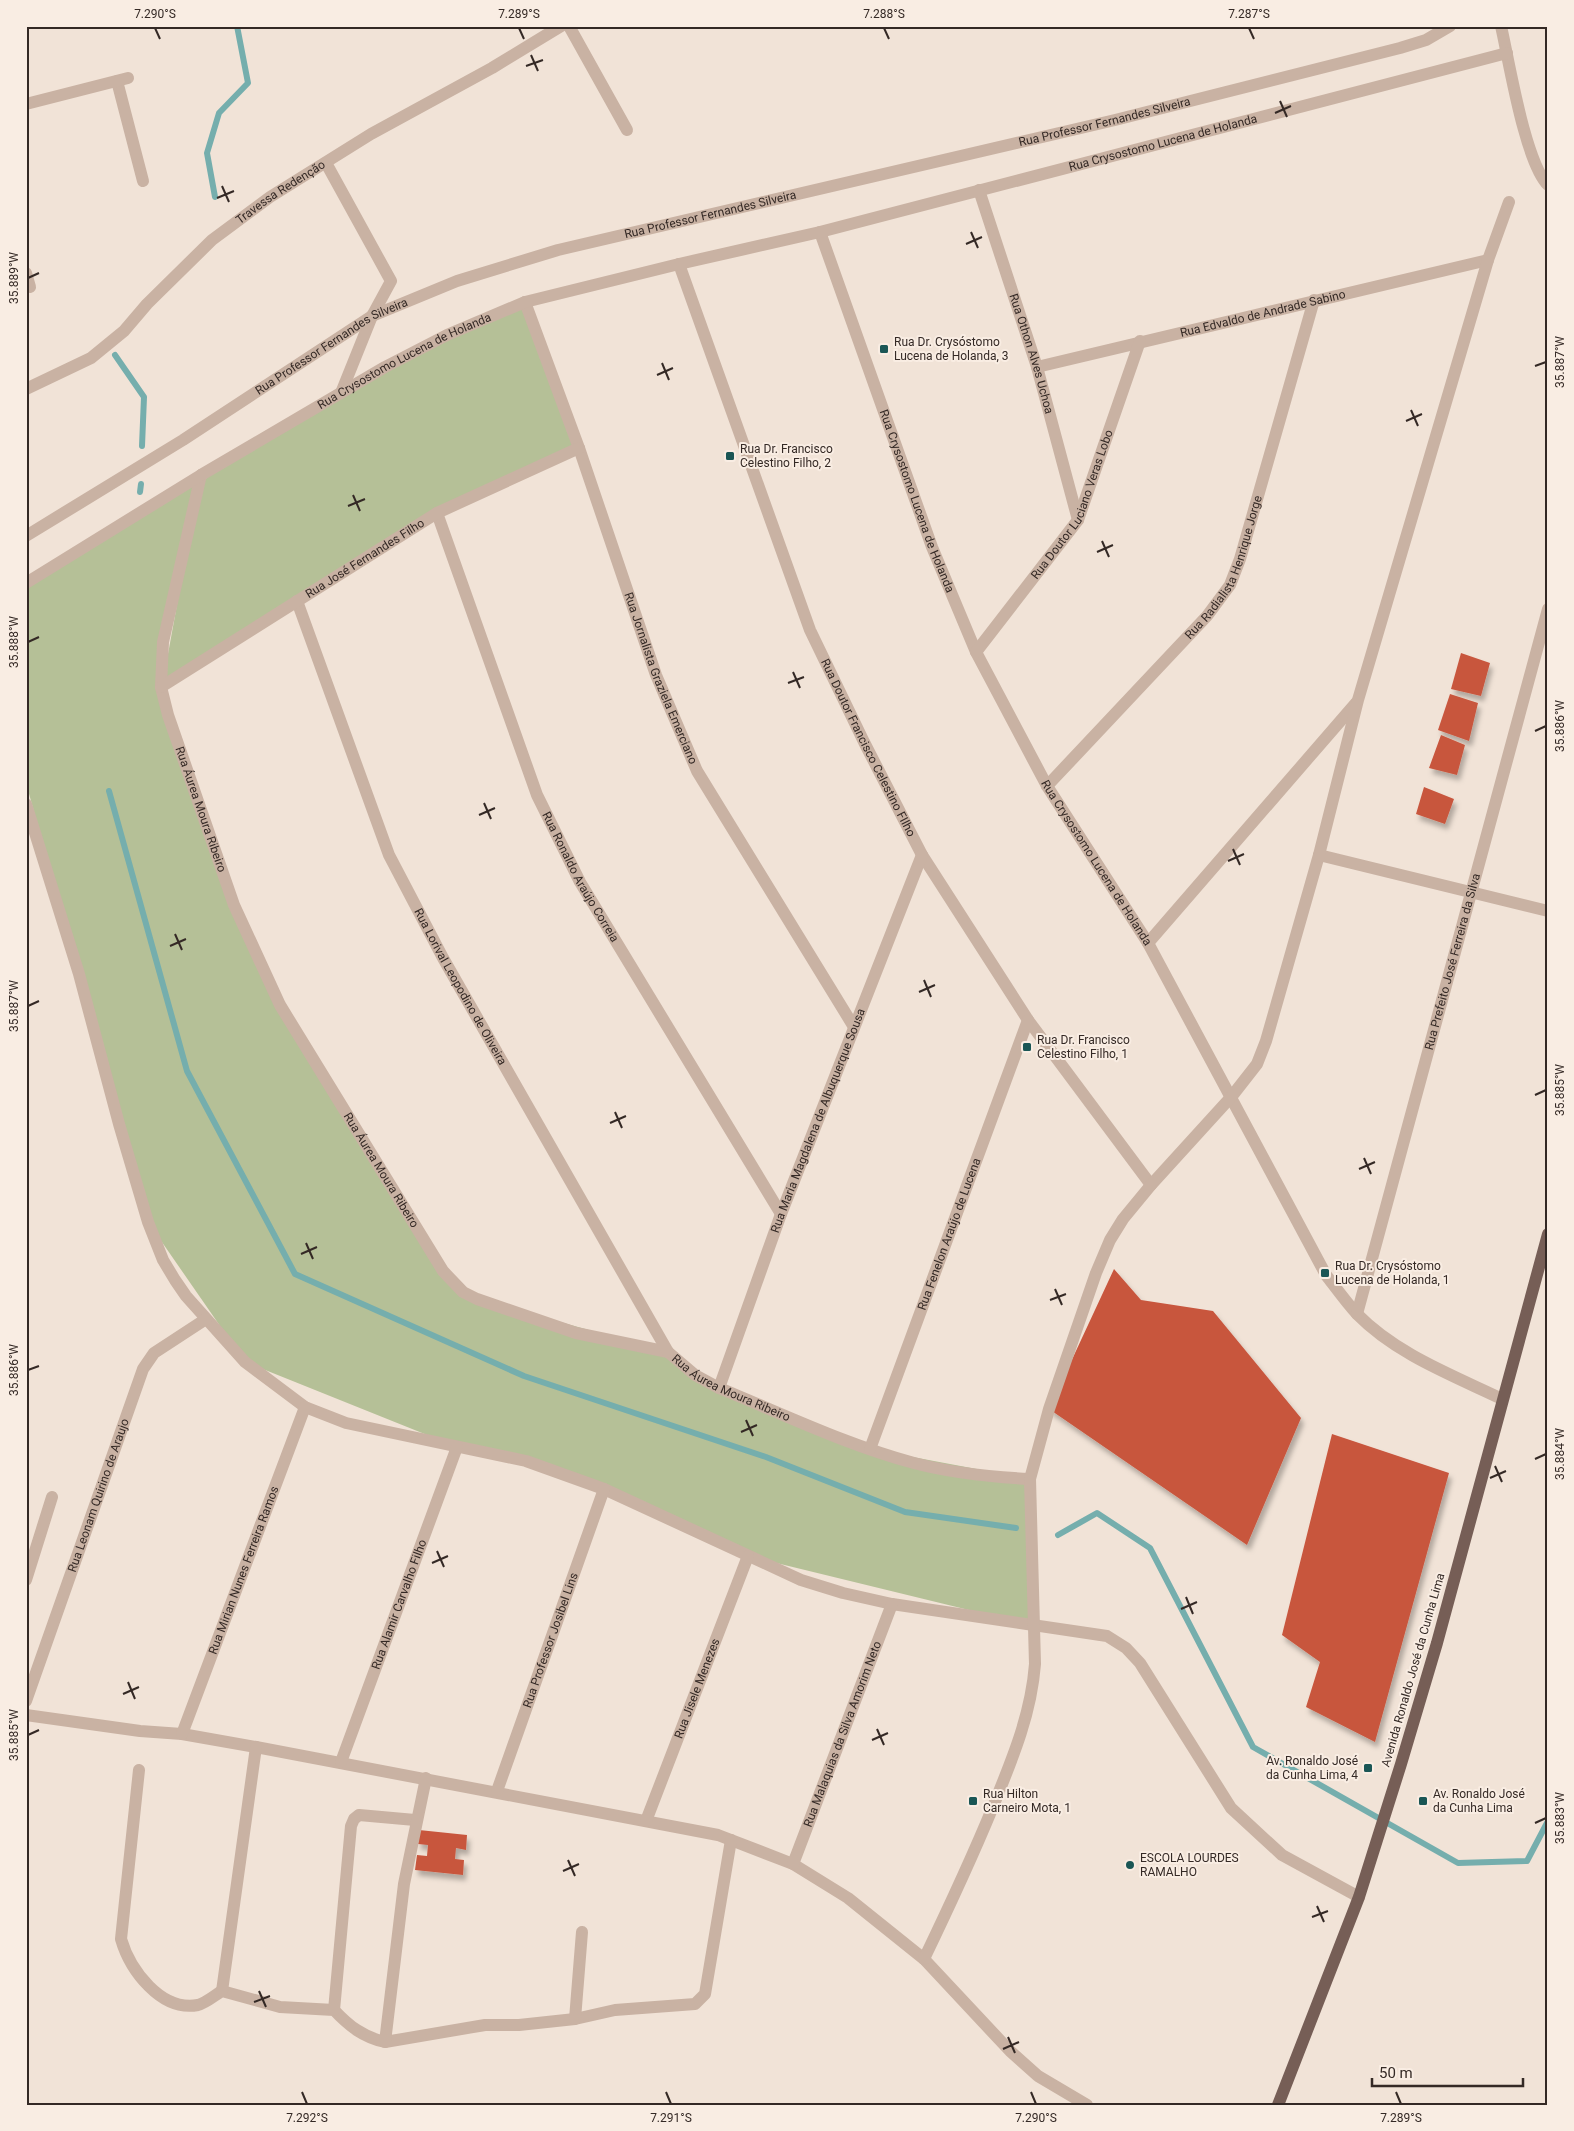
<svg xmlns="http://www.w3.org/2000/svg" width="1574" height="2131" font-family="Roboto,sans-serif">
<style>
.green{fill:#b5c097;fill-rule:evenodd}
.lines{fill:none;stroke-linecap:round;stroke-linejoin:round}
.stream{stroke:#75aead;stroke-width:6}
.building{fill:#c8563e;filter:url(#shadow)}
.minor{stroke:#c9b2a3;stroke-width:12}
.major{stroke:#765e56;stroke-width:12}
.ticks{fill:none;stroke:#342925;stroke-width:2}
.poi-dot{fill:#1a5655;stroke:#f9ede3;stroke-width:2}
.labels{text-anchor:middle;dominant-baseline:central;stroke-width:4;stroke-linejoin:round;paint-order:stroke}
.street-label{font-size:12px;fill:#342925;stroke:#f9ede3}
.poi-label{font-size:12px;fill:#342925;stroke:#f9ede3;text-anchor:start}
.neatline{fill:none;stroke:#342925;stroke-width:2}
.ticks-label{font-size:12px;text-anchor:middle;fill:#342925}
</style>
<defs>
<filter id="shadow"><feDropShadow dx="3" dy="5.5" stdDeviation="2.5" flood-color="#0004"/></filter>
</defs>
<rect width="100%" height="100%" fill="#f1e3d7"/>
<path class="green" d="M525,302L579,448L437,513L166,684L168,715L234,905L280,1005L443,1271L477,1299L668,1352L719,1388L870,1449L1030,1479L1034,1626L748,1556L604,1489L457,1447L245,1362L148,1222L26,783V587L385,367ZM197,495L166,665L163,642Z"/>
<g class="lines">
<path class="stream" d="M215,197L207,153L219,113L248,83L237,26
M115,355L144,397L142,446
M140,492L141,484
M109,791L187,1071L295,1274L524,1376L766,1457L905,1512L1016,1528
M1058,1535L1097,1513L1150,1548L1253,1747L1458,1863L1527,1861L1548,1821"/>
</g>
<path class="building" d="M1461,653L1490,663L1481,696L1451,689Z
M1450,694L1478,703L1469,741L1438,730Z
M1441,735L1465,745L1457,775L1429,768Z
M1424,787L1454,799L1445,824L1416,814Z
M1114,1269L1141,1300L1213,1311L1301,1418L1247,1545L1049,1409Z
M1332,1434L1449,1473L1375,1742L1306,1707L1320,1662L1282,1635Z
M419,1830L467,1835L466,1850L456,1848L455,1859L464,1860L463,1875L415,1870L417,1855L427,1856L428,1845L418,1844Z"/>
<g class="lines">
<g class="minor">
<path d="M569,26L627,130"/>
<path d="M1501,26C1509,61 1525,162 1548,185"/>
<path d="M117,81L143,181"/>
<path d="M26,104L128,78"/>
<path d="M326,163L391,281L372,316L341,393"/>
<path id="s1" d="M979,190L1037,367L1078,520"/>
<path id="s2" d="M820,232L932,547L976,652L1047,786L1148,943L1326,1275C1336,1288 1346,1302 1357,1314C1396,1354 1452,1375 1502,1399"/>
<path id="s3" d="M679,264L810,630L864,742L922,855L1028,1020L1151,1185"/>
<path d="M26,273L30,287"/>
<path id="s4" d="M525,302L579,448L656,675L697,771L854,1027"/>
<path id="s5" d="M1037,367L1488,260"/>
<path id="s6" d="M26,389L91,358L124,331L147,304L212,240L270,197L371,134L492,68L561,26"/>
<path id="s7" d="M201,475L163,642L161,687L168,715L234,905L280,1005L443,1271L463,1292L477,1299L576,1333L668,1352L695,1375L719,1388C783,1414 847,1445 914,1463C952,1473 990,1477 1030,1479"/>
<path id="s8" d="M437,513L537,795L580,882L781,1214"/>
<path id="s9" d="M26,536L183,440L372,316L457,281L558,250L1115,120L1400,48L1426,40L1450,26"/>
<path id="s10" d="M26,583L201,475L385,367L447,335L525,302L679,264L820,232L1507,53"/>
<path id="s11" d="M297,601L389,855L443,958L668,1352"/>
<path id="s12" d="M976,652L1078,520L1140,341"/>
<path id="s13" d="M161,687L437,513L579,448"/>
<path id="s14" d="M1047,786L1207,616L1230,585L1240,559L1314,300"/>
<path d="M26,804L79,974L119,1124L148,1222L163,1260L175,1280L186,1296L245,1362L305,1407L346,1423L526,1461L604,1489L801,1580L843,1593L892,1604L1107,1636L1126,1648L1140,1663L1231,1808L1282,1855L1359,1897"/>
<path d="M1319,855L1548,911"/>
<path d="M1148,943L1356,703"/>
<path id="s15" d="M1357,1314L1548,609"/>
<path id="s16" d="M719,1388L781,1214L922,855"/>
<path id="s17" d="M870,1449L1028,1020"/>
<path d="M26,1580L52,1497"/>
<path id="s18" d="M26,1701L143,1369L154,1353L206,1319"/>
<path d="M26,1715L140,1731L182,1734L256,1747L718,1835L793,1864L848,1898L924,1959L1010,2051L1038,2076L1087,2105"/>
<path id="s19" d="M182,1734L305,1407"/>
<path id="s20" d="M341,1762L457,1447"/>
<path d="M139,1770L121,1939C130,1970 161,2012 198,2005C206,2003 215,1995 222,1991L280,2007L334,2010C349,2026 363,2037 385,2042L485,2025H519L575,2019L615,2010L695,2004L705,1994L731,1840"/>
<path id="s21" d="M497,1791L604,1489"/>
<path id="s22" d="M646,1821L748,1556"/>
<path id="s23" d="M793,1864L892,1604"/>
<path d="M924,1959C948,1909 971,1860 992,1809C1011,1762 1031,1716 1035,1664L1030,1479L1049,1409L1096,1273L1110,1240L1123,1219L1151,1185L1232,1096L1257,1064L1266,1041L1319,855L1358,700L1488,260L1509,202"/>
<path d="M222,1991L256,1747"/>
<path d="M334,2010L351,1826L354,1819L359,1815L415,1820"/>
<path d="M575,2019L582,1932"/>
<path d="M385,2042L404,1884L426,1778"/>
</g>
<path class="major" d="M1278,2105L1359,1897L1401,1764L1437,1643L1548,1234"/>
</g>
<path class="ticks" d="M155,28L160,39M519,28L524,39M884,28L889,39M1249,28L1254,39M531,55L538,71M526,66L543,60M1280,101L1287,117M1275,113L1291,106M222,186L229,202M217,198L234,191M971,232L978,248M966,244L982,237M28,278L39,273M662,363L669,380M1535,366L1546,362M657,375L673,368M1411,410L1418,426M1406,421L1422,414M353,495L360,511M348,506L365,499M1102,541L1109,557M1097,552L1113,545M28,642L39,637M793,672L800,688M788,683L804,677M1535,731L1546,726M484,803L491,819M479,815L495,808M1233,849L1240,865M1228,861L1244,854M175,934L182,950M170,946L186,939M924,980L931,997M919,992L935,985M28,1006L39,1001M1535,1095L1546,1090M615,1112L622,1128M610,1123L626,1116M1364,1158L1371,1174M1359,1169L1375,1162M306,1243L313,1259M301,1254L317,1247M1055,1289L1062,1305M1050,1300L1066,1294M28,1370L39,1366M746,1420L753,1436M741,1432L757,1425M1535,1459L1546,1454M1495,1466L1502,1482M1490,1478L1506,1471M437,1551L444,1567M432,1563L448,1556M1186,1597L1193,1614M1181,1609L1197,1602M128,1682L135,1699M123,1694L139,1687M877,1729L884,1745M28,1735L39,1730M872,1740L888,1733M1535,1823L1546,1818M568,1860L575,1876M563,1871L579,1864M1317,1906L1324,1922M1312,1917L1328,1911M259,1991L266,2007M254,2002L270,1996M1008,2037L1015,2053M1003,2049L1019,2042M302,2092L307,2104M666,2092L671,2104M1031,2092L1036,2104M1396,2092L1401,2104"/>
<g class="poi-dot">
<rect x="879" y="344" width="10" height="10" rx="2.5"/>
<rect x="725" y="451" width="10" height="10" rx="2.5"/>
<rect x="1022" y="1042" width="10" height="10" rx="2.5"/>
<rect x="1320" y="1268" width="10" height="10" rx="2.5"/>
<rect x="1363" y="1763" width="10" height="10" rx="2.5"/>
<rect x="968" y="1796" width="10" height="10" rx="2.5"/>
<rect x="1418" y="1796" width="10" height="10" rx="2.5"/>
<circle cx="1130" cy="1865" r="5"/>
</g>
<g class="labels">
<g class="street-label">
<text stroke="none"><textPath href="#s9" startOffset="1169">Rua Professor Fernandes Silveira</textPath></text>
<text stroke="none"><textPath href="#s10" startOffset="1231">Rua Crysostomo Lucena de Holanda</textPath></text>
<text stroke="none"><textPath href="#s6" startOffset="325">Travessa Redenção</textPath></text>
<text stroke="none"><textPath href="#s9" startOffset="764">Rua Professor Fernandes Silveira</textPath></text>
<text stroke="none"><textPath href="#s5" startOffset="232">Rua Edvaldo de Andrade Sabino</textPath></text>
<text stroke="none"><textPath href="#s9" startOffset="360">Rua Professor Fernandes Silveira</textPath></text>
<text stroke="none"><textPath href="#s1" startOffset="172">Rua Othon Alves Uchoa</textPath></text>
<text stroke="none"><textPath href="#s10" startOffset="439">Rua Crysostomo Lucena de Holanda</textPath></text>
<text stroke="none"><textPath href="#s2" startOffset="286">Rua Crysostomo Lucena de Holanda</textPath></text>
<text stroke="none"><textPath href="#s12" startOffset="178">Rua Doutor Luciano Veras Lobo</textPath></text>
<text stroke="none"><textPath href="#s13" startOffset="241">Rua José Fernandes Filho</textPath></text>
<text stroke="none"><textPath href="#s14" startOffset="285">Rua Radialista Henrique Jorge</textPath></text>
<text stroke="none"><textPath href="#s4" startOffset="400">Rua Jornalista Graziela Emerciano</textPath></text>
<text stroke="none"><textPath href="#s3" startOffset="520">Rua Doutor Francisco Celestino FIlho</textPath></text>
<text stroke="none"><textPath href="#s7" startOffset="345">Rua Áurea Moura Ribeiro</textPath></text>
<text stroke="none"><textPath href="#s2" startOffset="691">Rua Crysostomo Lucena de Holanda</textPath></text>
<text stroke="none"><textPath href="#s8" startOffset="392">Rua Ronaldo Araújo Correia</textPath></text>
<text stroke="none"><textPath href="#s15" startOffset="365">Rua Prefeito José Ferreira da Silva</textPath></text>
<text stroke="none"><textPath href="#s11" startOffset="420">Rua Lorival Leopodino de Oliveira</textPath></text>
<text stroke="none"><textPath href="#s16" startOffset="285">Rua Maria Magdalena de Albuquerque Sousa</textPath></text>
<text stroke="none"><textPath href="#s7" startOffset="750">Rua Áurea Moura Ribeiro</textPath></text>
<text stroke="none"><textPath href="#s17" startOffset="229">Rua Fenelon Araújo de Lucena</textPath></text>
<text stroke="none"><textPath href="#s7" startOffset="1185">Rua Áurea Moura Ribeiro</textPath></text>
<text stroke="none"><textPath href="#s18" startOffset="218">Rua Leonam Quirino de Araujo</textPath></text>
<text stroke="none"><textPath href="#s19" startOffset="175">Rua Mirian Nunes Ferreira Ramos</textPath></text>
<text stroke="none"><textPath href="#s20" startOffset="168">Rua Alamir Carvalho Filho</textPath></text>
<text stroke="none"><textPath href="#s21" startOffset="160">Rua Professor Josibel Lins</textPath></text>
<text transform="translate(1413 1670) rotate(-74)">Avenida Ronaldo José da Cunha Lima</text>
<text stroke="none"><textPath href="#s22" startOffset="142">Rua Jisele Menezes</textPath></text>
<text stroke="none"><textPath href="#s23" startOffset="139">Rua Malaquias da Silva Amorim Neto</textPath></text>
</g>
<g class="poi-label">
<text x="894" y="342">Rua Dr. Crysóstomo<tspan x="894" dy="14">Lucena de Holanda, 3</tspan></text>
<text x="740" y="449">Rua Dr. Francisco<tspan x="740" dy="14">Celestino Filho, 2</tspan></text>
<text x="1037" y="1040">Rua Dr. Francisco<tspan x="1037" dy="14">Celestino Filho, 1</tspan></text>
<text x="1335" y="1266">Rua Dr. Crysóstomo<tspan x="1335" dy="14">Lucena de Holanda, 1</tspan></text>
<text x="1358" y="1761" text-anchor="end">Av. Ronaldo José<tspan x="1358" dy="14">da Cunha Lima, 4</tspan></text>
<text x="983" y="1794">Rua Hilton<tspan x="983" dy="14">Carneiro Mota, 1</tspan></text>
<text x="1433" y="1794">Av. Ronaldo José<tspan x="1433" dy="14">da Cunha Lima</tspan></text>
<text x="1140" y="1858">ESCOLA LOURDES<tspan x="1140" dy="14">RAMALHO</tspan></text>
</g>
</g>
<rect width="1574" height="2131" fill="none" stroke="#f9ede3" stroke-width="55"/>
<path d="M1372 2078v8h151v-8" fill="none" stroke="#342925" stroke-width="2.5"/>
<text x="1379" y="2078" font-size="15" fill="#342925" stroke="#f9ede3" stroke-width="4" paint-order="stroke">50 m</text>
<rect x="28" y="28" width="1518" height="2076" class="neatline"/>
<g class="ticks-label">
<text x="155" y="18">7.290°S</text>
<text x="519" y="18">7.289°S</text>
<text x="884" y="18">7.288°S</text>
<text x="1249" y="18">7.287°S</text>
<text transform="translate(14 278) rotate(-90)" y="4">35.889°W</text>
<text transform="translate(1560 362) rotate(-90)" y="4">35.887°W</text>
<text transform="translate(14 642) rotate(-90)" y="4">35.888°W</text>
<text transform="translate(1560 726) rotate(-90)" y="4">35.886°W</text>
<text transform="translate(14 1006) rotate(-90)" y="4">35.887°W</text>
<text transform="translate(1560 1090) rotate(-90)" y="4">35.885°W</text>
<text transform="translate(14 1370) rotate(-90)" y="4">35.886°W</text>
<text transform="translate(1560 1454) rotate(-90)" y="4">35.884°W</text>
<text transform="translate(14 1735) rotate(-90)" y="4">35.885°W</text>
<text transform="translate(1560 1818) rotate(-90)" y="4">35.883°W</text>
<text x="307" y="2122">7.292°S</text>
<text x="671" y="2122">7.291°S</text>
<text x="1036" y="2122">7.290°S</text>
<text x="1401" y="2122">7.289°S</text>
</g>
</svg>
